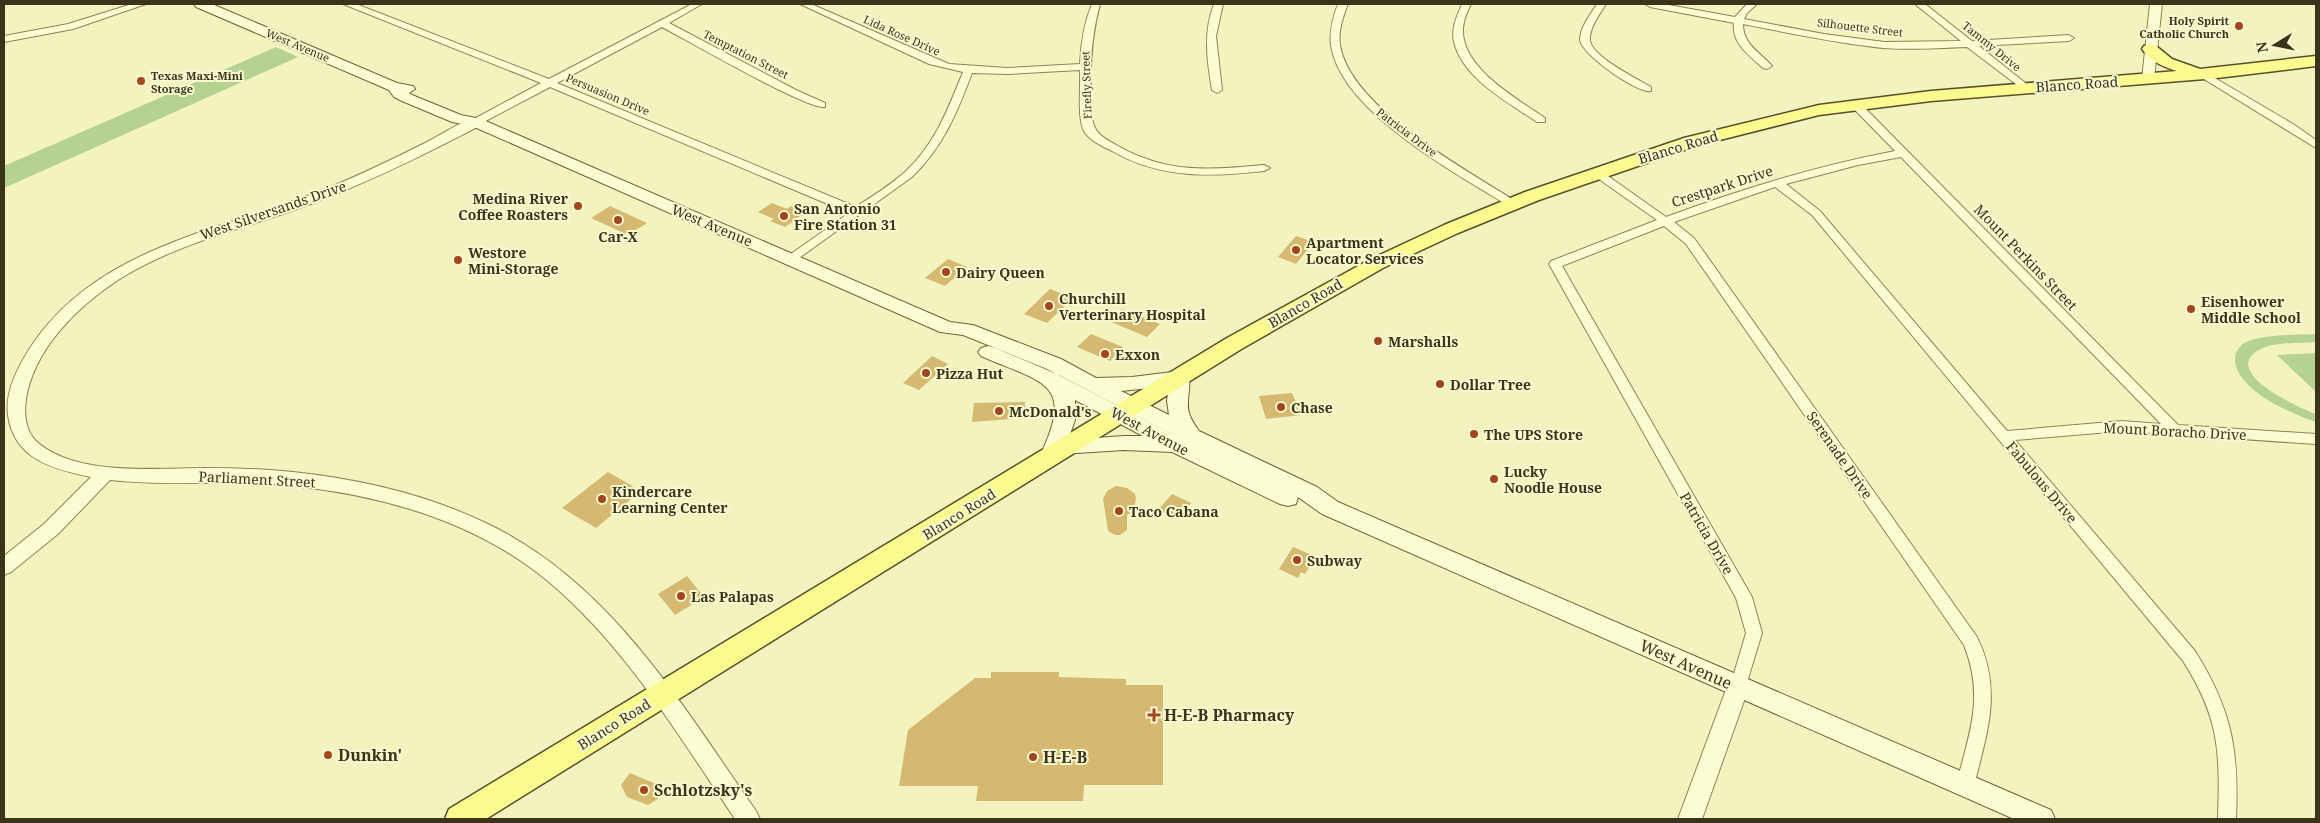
<svg xmlns="http://www.w3.org/2000/svg" width="2320" height="823" font-family="'Noto Serif',serif">
<style>
.green{fill:#b6d291}
.building{fill:#d5b970}
.lines{fill:none;stroke-linecap:round;stroke-linejoin:round}
.minor-casing{stroke:#8d8455;stroke-width:2}
.tertiary-casing{stroke:#8d8455;stroke-width:2}
.secondary-casing{stroke:#6f6438;stroke-width:2}
.primary-casing{stroke:#5a4f2a;stroke-width:3}
.minor{fill:#fcfcd2;fill-rule:evenodd}
.tertiary{fill:#fcfcd2;fill-rule:evenodd}
.secondary{fill:#fcfcd2;fill-rule:evenodd}
.primary{fill:#fbfa91;fill-rule:evenodd}
.poi-dot{fill:#a3461e;stroke:#f8f9cf;stroke-width:2}
.labels{text-anchor:middle;dominant-baseline:central;stroke-width:4;stroke-linejoin:round;paint-order:stroke}
.far-poi-label{font-size:11px;font-weight:bold;fill:#3b341b;stroke:#f8f9cf;text-anchor:end}
.far-street-label{font-size:11px;fill:#3b341b;stroke:#f8f9cf}
.street-label{font-size:14px;fill:#3b341b;stroke:#f8f9cf}
.poi-label{font-size:14px;font-weight:bold;fill:#3b341b;stroke:#f8f9cf;text-anchor:start}
.near-street-label{font-size:16px;fill:#3b341b;stroke:#f8f9cf}
.near-poi-label{font-size:16px;font-weight:bold;fill:#3b341b;stroke:#f8f9cf;text-anchor:start}
</style>
<rect width="100%" height="100%" fill="#f2f3be"/>
<path class="green" d="M276,47L298,57L4,188V166Z
M2316,334V342C2299,344 2274,341 2259,350C2219,372 2301,409 2316,414V422C2292,414 2235,390 2235,359C2235,352 2239,347 2244,343C2260,334 2297,335 2316,334Z
M2316,353V392L2277,355Z"/>
<path class="building" d="M772,203L787,209L791,206L806,212L785,227L770,221L774,219L758,212Z
M610,206L647,223L628,235L591,218Z
M1296,236L1314,242L1296,264L1278,257Z
M948,259L967,267L945,286L925,278Z
M1050,289L1073,298L1047,323L1024,314Z
M1122,309L1160,324L1147,337L1109,321Z
M1091,334L1123,347L1110,361L1077,347Z
M932,356L948,364L919,390L903,383Z
M1292,393L1302,415L1266,419L1259,396Z
M1025,402L1024,418L972,422L974,403Z
M608,472L641,491L596,528L562,508Z
M1116,486L1127,488L1135,494L1136,498L1134,510L1127,515V530L1120,535H1115L1108,531L1103,499L1107,491Z
M1172,494L1191,503L1178,519L1158,510Z
M1293,547L1312,555L1307,564L1310,566L1305,574L1301,572L1298,578L1279,569Z
M687,576L704,597L675,615L658,594Z
M991,672H1059V677L1126,679V685H1163V785H1084L1083,801H976L978,786H899L908,730L975,678H991Z
M630,773L663,787L667,793L648,805L627,797L621,785Z"/>
<g class="lines">
<g class="minor-casing">
<path id="minor" d="M132,4H146L73,29L4,42V36L68,24Z
M343,4H356L549,79L692,4H702L669,23L796,90L825,103V107C809,111 685,39 662,27L557,83L856,207C872,196 891,185 906,171C935,144 948,109 963,72L929,64L800,4H811L949,64L1007,68L1080,64C1081,43 1084,23 1092,4H1100C1090,41 1089,78 1092,117C1094,134 1104,138 1118,146C1168,174 1210,170 1264,165L1270,168L1264,171C1210,177 1161,179 1112,151C1102,146 1090,141 1084,131C1077,118 1081,86 1080,70L1007,74L972,73C957,113 943,147 912,177L792,263L788,262L786,259L788,256L849,213L550,87L480,124H472V120L541,83Z
M1214,4H1223L1216,36L1222,90L1217,93L1212,90C1207,61 1203,32 1214,4Z
M1338,4H1348C1343,17 1338,31 1340,45C1350,108 1467,170 1517,202L1519,204L1517,206H1509C1457,174 1340,111 1331,45C1329,31 1333,17 1338,4Z
M1462,4H1471C1468,10 1465,16 1464,22C1454,64 1516,98 1545,118V122H1537C1508,102 1463,79 1454,42C1451,28 1457,16 1462,4Z
M1597,4H1606C1600,14 1589,28 1590,40C1591,56 1637,79 1651,87V91C1638,94 1581,54 1580,40C1580,27 1591,14 1597,4Z
M1645,4H1663L1735,17L1747,4H1757L1747,13L1744,19L1824,34L1884,42L1961,41L1915,4H1925L1972,41L2069,35L2074,38L2069,41L1979,46L2029,86L2030,88L2025,91L1967,47C1939,48 1911,50 1883,48C1836,43 1789,33 1743,24C1743,45 1760,52 1772,66L1767,69L1763,68C1750,56 1731,43 1734,23L1650,7Z
M2203,71L2293,124L2316,140V148L2199,76V72Z
M1856,102L1860,103L2178,425L2316,434V444L2122,431L2015,440L2195,651C2232,710 2239,750 2236,819H2218C2220,752 2220,719 2183,661L1812,215L1775,187L1674,222L1694,238L1977,637C2003,690 1987,732 1974,786L1971,792L1965,794L1959,792L1956,786C1969,733 1985,699 1964,645L1686,244L1664,226L1562,266L1752,597L1762,633L1744,692L1738,694L1732,692L1730,687L1746,633L1736,598L1549,264L1551,261L1657,220L1593,175L1591,173L1593,171H1601L1666,217C1741,189 1817,166 1895,151L1852,107L1851,105ZM1901,157L2161,424L2122,421L2007,431L1820,211L1786,184L1858,165Z"/>
</g>
<g class="tertiary-casing">
<path id="tertiary" d="M2150,4H2162L2154,79L2148,83L2142,79Z
M476,118L483,122L481,125C420,157 359,187 294,210C235,231 171,246 118,280C77,307 34,349 26,399C24,413 25,429 35,440C73,477 156,468 205,468C234,468 264,469 293,472C360,479 429,495 490,525C611,584 682,705 756,811L760,819H735C679,736 626,647 549,582C477,522 386,496 294,486C233,479 171,487 110,480L58,534L11,572L4,575V556L44,524L91,477C52,469 14,459 8,415C5,391 18,367 30,348C98,244 227,230 333,186C364,173 395,158 425,143C441,135 459,122 476,118Z
M1738,678L1746,681L1749,687L1702,819H1678L1727,687L1730,681Z"/>
</g>
<g class="secondary-casing">
<path id="secondary" d="M194,4H212L397,83L413,86L415,89L409,93L412,95L461,115L481,119L950,322L973,325L1061,359L1096,378L1132,377L1180,371L1187,373C1193,384 1185,401 1189,413C1191,420 1195,425 1199,431L1317,487L1338,502L2051,810L2055,819H2014L1322,514L1298,497L1296,504L1288,506L1280,504L1172,452L1124,450L1061,454L1056,463L1049,465L1042,463L1039,458C1076,381 1044,384 981,356L978,352L981,348L988,346L995,348L1059,375L1189,443L1047,369L963,335L940,332L472,126L452,122L402,101L394,97L389,90L196,7ZM1169,386L1167,401L1169,415L1121,391ZM1075,400L1143,436H1124L1068,440L1075,420Z"/>
</g>
<g class="primary-casing">
<path id="primary" d="M2150,44L2156,46L2172,59L2200,69L2316,56V66L2217,78L1931,101L1819,115L1696,146L1539,200L1458,233L1383,268L1243,348L486,819H445L449,809L1227,338L1369,260L1444,225L1525,192L1684,138L1819,105L1931,91L2177,71C2163,67 2150,61 2142,49L2144,46Z"/>
</g>
<use href="#minor" class="minor"/>
<use href="#tertiary" class="tertiary"/>
<use href="#secondary" class="secondary"/>
<use href="#primary" class="primary"/>
</g>
<g class="poi-dot">
<circle cx="2239" cy="26" r="5"/>
<circle cx="141" cy="81" r="5"/>
<circle cx="578" cy="206" r="5"/>
<circle cx="784" cy="216" r="5"/>
<circle cx="618" cy="220" r="5"/>
<circle cx="1296" cy="250" r="5"/>
<circle cx="458" cy="260" r="5"/>
<circle cx="946" cy="272" r="5"/>
<circle cx="1049" cy="306" r="5"/>
<circle cx="2191" cy="309" r="5"/>
<circle cx="1378" cy="341" r="5"/>
<circle cx="1105" cy="354" r="5"/>
<circle cx="926" cy="373" r="5"/>
<circle cx="1440" cy="384" r="5"/>
<circle cx="1281" cy="407" r="5"/>
<circle cx="999" cy="411" r="5"/>
<circle cx="1474" cy="434" r="5"/>
<circle cx="1494" cy="479" r="5"/>
<circle cx="602" cy="499" r="5"/>
<circle cx="1119" cy="511" r="5"/>
<circle cx="1297" cy="560" r="5"/>
<circle cx="681" cy="596" r="5"/>
<path d="M1151.5 707.5h5v5h5v5h-5v5h-5v-5h-5v-5h5z"/>
<circle cx="328" cy="755" r="5"/>
<circle cx="1033" cy="757" r="5"/>
<circle cx="644" cy="790" r="5"/>
</g>
<g class="labels">
<g class="far-poi-label">
<text x="2229" y="20">Holy Spirit<tspan x="2229" dy="13">Catholic Church</tspan></text>
<text x="151" y="75" text-anchor="start">Texas Maxi-Mini<tspan x="151" dy="13">Storage</tspan></text>
</g>
<g class="far-street-label">
<text transform="translate(1860 27) rotate(7)">Silhouette Street</text>
<text transform="translate(902 35) rotate(24)">Lida Rose Drive</text>
<text transform="translate(298 45) rotate(23)">West Avenue</text>
<text transform="translate(1992 46) rotate(39)">Tammy Drive</text>
<text transform="translate(746 54) rotate(27)">Temptation Street</text>
<text transform="translate(1086 85) rotate(-92)">Firefly Street</text>
<text transform="translate(608 94) rotate(23)">Persuasion Drive</text>
<text transform="translate(1407 132) rotate(37)">Patricia Drive</text>
</g>
<g class="street-label">
<text transform="translate(2077 84) rotate(-4)">Blanco Road</text>
<text transform="translate(1678 147) rotate(-17)">Blanco Road</text>
<text transform="translate(1722 186) rotate(-18)">Crestpark Drive</text>
<text transform="translate(273 210) rotate(-19)">West Silversands Drive</text>
<text transform="translate(712 225) rotate(23)">West Avenue</text>
<text transform="translate(2026 257) rotate(46)">Mount Perkins Street</text>
<text transform="translate(1305 303) rotate(-30)">Blanco Road</text>
<text transform="translate(1150 431) rotate(28)">West Avenue</text>
<text transform="translate(2175 431) rotate(3)">Mount Boracho Drive</text>
<text transform="translate(1840 455) rotate(55)">Serenade Drive</text>
<text transform="translate(257 479) rotate(3)">Parliament Street</text>
<text transform="translate(2042 482) rotate(50)">Fabulous Drive</text>
<text transform="translate(959 514) rotate(-32)">Blanco Road</text>
<text transform="translate(1707 533) rotate(60)">Patricia Drive</text>
<text transform="translate(614 724) rotate(-32)">Blanco Road</text>
</g>
<g class="poi-label">
<text x="568" y="198" text-anchor="end">Medina River<tspan x="568" dy="16">Coffee Roasters</tspan></text>
<text x="794" y="208">San Antonio<tspan x="794" dy="16">Fire Station 31</tspan></text>
<text x="618" y="236" text-anchor="middle">Car-X</text>
<text x="1306" y="242">Apartment<tspan x="1306" dy="16">Locator Services</tspan></text>
<text x="468" y="252">Westore<tspan x="468" dy="16">Mini-Storage</tspan></text>
<text x="956" y="272">Dairy Queen</text>
<text x="1059" y="298">Churchill<tspan x="1059" dy="16">Verterinary Hospital</tspan></text>
<text x="2201" y="301">Eisenhower<tspan x="2201" dy="16">Middle School</tspan></text>
<text x="1388" y="341">Marshalls</text>
<text x="1115" y="354">Exxon</text>
<text x="936" y="373">Pizza Hut</text>
<text x="1450" y="384">Dollar Tree</text>
<text x="1291" y="407">Chase</text>
<text x="1009" y="411">McDonald's</text>
<text x="1484" y="434">The UPS Store</text>
<text x="1504" y="471">Lucky<tspan x="1504" dy="16">Noodle House</tspan></text>
<text x="612" y="491">Kindercare<tspan x="612" dy="16">Learning Center</tspan></text>
<text x="1129" y="511">Taco Cabana</text>
<text x="1307" y="560">Subway</text>
<text x="691" y="596">Las Palapas</text>
</g>
<g class="near-street-label">
<text transform="translate(1686 664) rotate(24)">West Avenue</text>
</g>
<g class="near-poi-label">
<text x="1164" y="715">H-E-B Pharmacy</text>
<text x="338" y="755">Dunkin'</text>
<text x="1043" y="757">H-E-B</text>
<text x="654" y="790">Schlotzsky's</text>
</g>
</g>
<rect width="2320" height="823" fill="none" stroke="#3b341b" stroke-width="10"/>
<g transform="translate(2275 45) rotate(260)" stroke="#f8f9cf" stroke-width="4" paint-order="stroke">
<path d="M0-4L9 19L0 12L-9 19Z" fill="#3b341b"/>
<text y="-8" font-size="14" font-weight="bold" text-anchor="middle" fill="#3b341b">N</text>
</g>
</svg>
